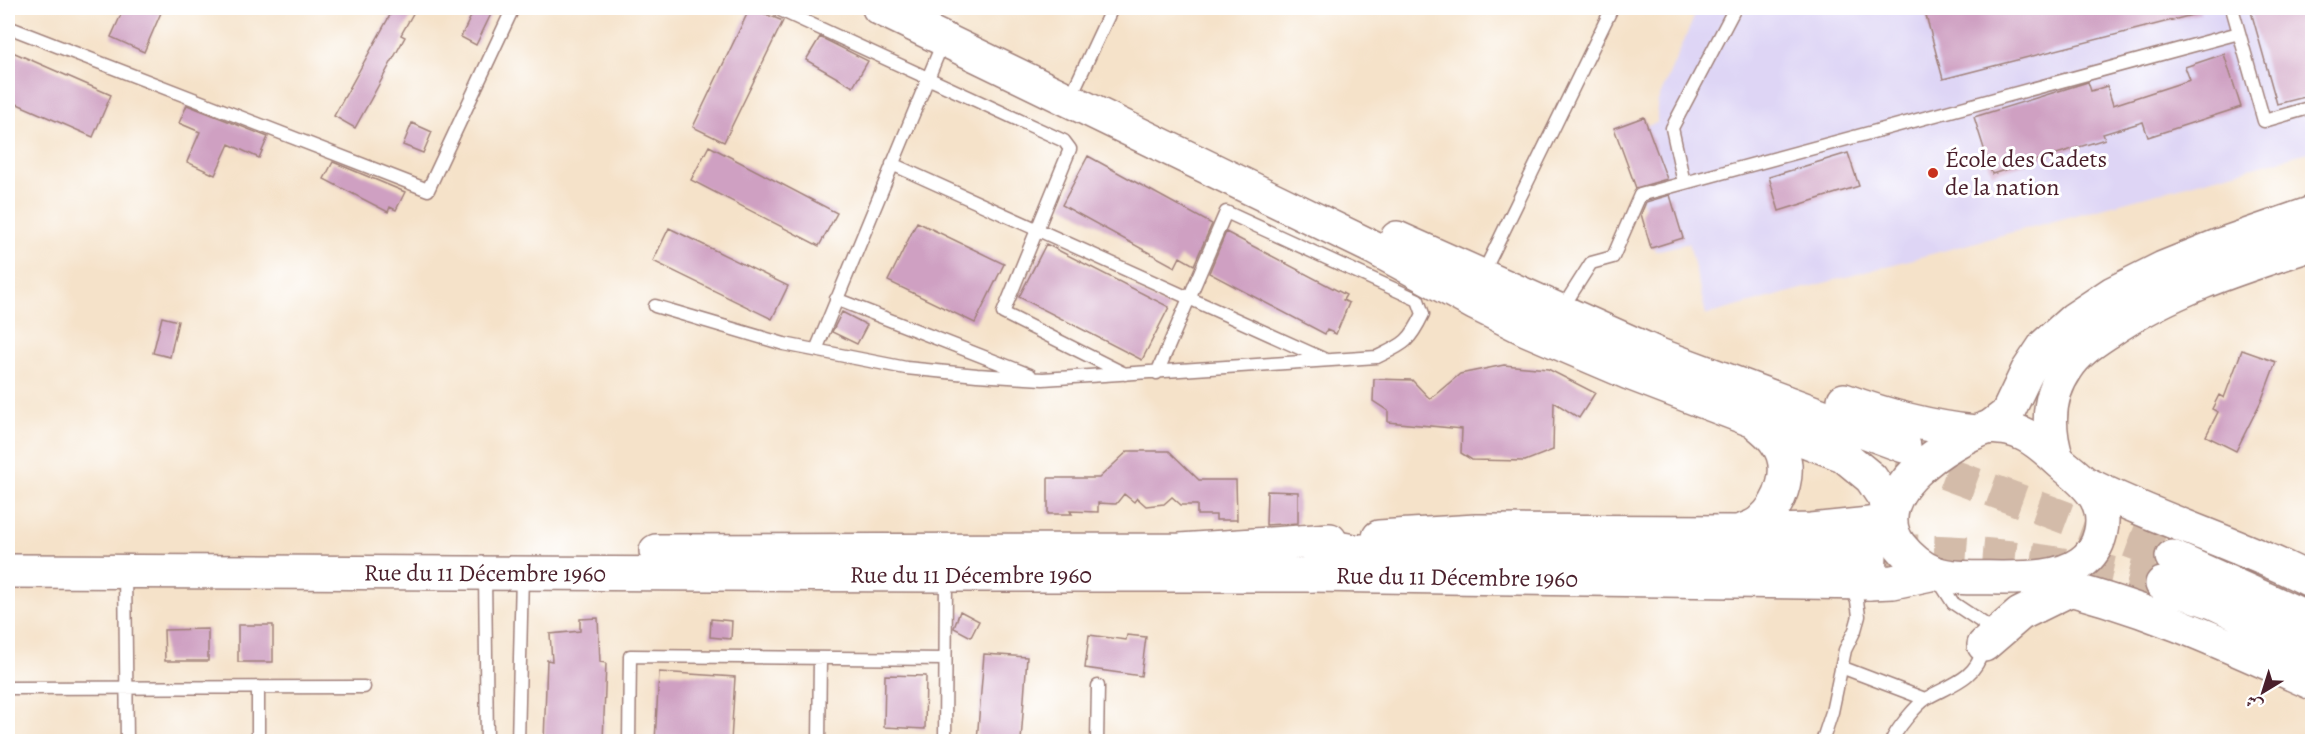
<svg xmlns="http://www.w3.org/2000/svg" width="2320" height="749" font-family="Alegreya,Amiri,serif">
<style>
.built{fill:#ded5f5}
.building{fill:#cfa0c2}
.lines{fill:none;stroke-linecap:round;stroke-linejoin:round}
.primary-tunnel{stroke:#d3bba9;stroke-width:33;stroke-dasharray:33 16;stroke-linecap:butt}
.lane-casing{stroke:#a0807a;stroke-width:15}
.secondary-casing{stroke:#a0807a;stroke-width:36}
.primary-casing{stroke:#a0807a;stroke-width:36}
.lane{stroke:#fff;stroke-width:12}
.secondary{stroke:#fff;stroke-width:33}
.primary{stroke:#fff;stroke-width:33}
.poi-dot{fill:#c8321e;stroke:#fff;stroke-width:2}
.labels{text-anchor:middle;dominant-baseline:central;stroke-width:6;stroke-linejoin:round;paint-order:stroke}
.poi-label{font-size:24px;fill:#4a1f2b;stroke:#fff;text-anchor:start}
.street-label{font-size:24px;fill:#4a1f2b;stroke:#fff}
</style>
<rect width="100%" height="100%" fill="#fff"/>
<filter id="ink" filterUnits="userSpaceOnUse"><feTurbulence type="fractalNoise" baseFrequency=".0167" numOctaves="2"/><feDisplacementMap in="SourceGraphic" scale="12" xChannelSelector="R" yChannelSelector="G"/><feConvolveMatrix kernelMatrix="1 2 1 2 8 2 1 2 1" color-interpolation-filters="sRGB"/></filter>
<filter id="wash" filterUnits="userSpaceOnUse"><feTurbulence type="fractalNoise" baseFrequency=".008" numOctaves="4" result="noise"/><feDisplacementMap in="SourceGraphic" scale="24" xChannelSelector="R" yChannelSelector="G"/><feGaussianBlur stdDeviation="1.35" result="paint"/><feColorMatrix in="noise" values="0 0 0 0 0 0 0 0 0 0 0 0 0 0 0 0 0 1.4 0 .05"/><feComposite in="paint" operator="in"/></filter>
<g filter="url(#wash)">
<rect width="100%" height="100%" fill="#f5e2c9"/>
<path class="built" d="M1698,8H2312V151L1706,315L1689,243L1655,251L1624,132L1657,123V103Z"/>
<g id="blocks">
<path class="building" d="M124,8H163L144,52L111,37Z
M394,8H416L401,35L405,37L355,128L334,116Z
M475,8H494L476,45L461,37Z
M750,8L783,21L724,142L693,127Z
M1924,8H2199L2200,13L1943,79Z
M2250,8H2313V95L2277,104Z
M820,37L868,61L853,87L806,60Z
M8,50L111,95L93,137L8,100Z
M2224,54L2241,107L2148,137L2143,122L2103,134L2105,139L1992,174L1974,117L2088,82L2091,91L2107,86L2113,105L2190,80L2185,67Z
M187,105L268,137L259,158L229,144L215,175L187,162L200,132L179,123Z
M1644,117L1667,179L1636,188L1614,128Z
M412,123L432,132L423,153L403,145Z
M709,146L837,213L819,246L691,180Z
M1848,153L1859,186L1779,211L1769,177Z
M1088,156L1212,224L1194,265L1180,257L1175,267L1062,205Z
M333,162L405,192L396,210L390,207L388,212L324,179Z
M1670,195L1683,238L1651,248L1641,214L1646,202Z
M917,222L1004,264L975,323L888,281Z
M669,228L788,286L772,319L653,261Z
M1226,232L1346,295L1343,300L1349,303L1336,334L1327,330L1325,334L1209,273Z
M1046,244L1169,307L1142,360L1019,297Z
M842,312L867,325L857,344L832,332Z
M162,317L178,321L170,357L153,353Z
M2242,350L2276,362L2262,399L2236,451L2206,436L2218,412L2212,409L2219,395L2224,398Z
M1504,365L1548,369L1595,393L1579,418L1554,402L1553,450L1525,461L1472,460L1461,453L1462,429L1388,422V411L1373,401L1374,379L1412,380L1430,399L1460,374Z
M1128,451H1169L1199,480H1236L1237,520H1216V515H1197V505H1181L1172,497L1164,504L1146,506L1137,498L1134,502L1124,494L1116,504L1098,503V512L1070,511L1072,514H1048V478H1099Z
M1267,491L1298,492V523L1266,525Z
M960,611L979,621L971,637L954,628Z
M598,618L600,662L606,663L603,741H544L547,660L552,661L550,634L580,631V619Z
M711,619L732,621L731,639L710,637Z
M238,625H273V662H238Z
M208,629V661H165L164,630Z
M1089,635L1126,640L1127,635L1146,637L1141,676L1085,668Z
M984,654L1027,657L1021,741H977Z
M659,672L735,677L731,741H655Z
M885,675L926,676L925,729L884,727Z"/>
</g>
</g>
<g filter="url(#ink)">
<use href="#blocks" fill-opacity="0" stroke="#a0807a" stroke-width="1.5"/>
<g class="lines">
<path class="primary-tunnel" d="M1899,456L2172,557
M1885,551C1979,549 2071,562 2162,584"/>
<g class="lane-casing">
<path id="lane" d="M776,8L1064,141L1070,149L1003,313L1125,374
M2232,8L2264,121L2312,107
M8,27L428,190L513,8
M1076,85L1112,8
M892,164L1326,360
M1684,183L1672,128L1735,8
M1489,261L1612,8
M1570,296L1591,263L1613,257L1640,195L2239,33
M836,299L1030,375
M655,306L784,344L906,368L977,375L1043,379L1377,357C1404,344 1409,343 1423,314L1418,300L1226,212L1157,373
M816,350L943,42
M125,572L127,742
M485,574L487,742
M1841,667L1925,699
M258,687V742
M8,688L364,687
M518,742L522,575
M629,742L630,656L945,659
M819,742L820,659
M945,742L946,577
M1097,742L1098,686
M1822,742L1832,712L1845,650L1855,630L1859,616L1857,601L1850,585
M1891,742C1896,730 1916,705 1927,698C1949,685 1976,679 1982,651C1985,641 1986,634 1983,623L1953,603L1937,578"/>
</g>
<g class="secondary-casing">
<g id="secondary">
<path d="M1990,427L2007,414L2027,372L2045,345L2074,319L2113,293L2163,268L2220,245L2312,213"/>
<path d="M2057,459C2047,428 2047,396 2067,368C2077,352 2093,342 2108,332C2170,289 2241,267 2312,244"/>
<path d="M1379,537L1476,531L1739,532L1811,530L1889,522"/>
<path d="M656,551L1180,550L1330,540"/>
<path id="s1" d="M8,571L946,575H1311L1869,583L1893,582L1935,573"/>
<path d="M1869,583L1871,524"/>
</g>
</g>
<g class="primary-casing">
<path id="primary" d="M879,8L1374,248L1476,304L1526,329L1629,373L1843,455L1871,478L1891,508
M1397,238L1659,355L1904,446
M1844,400C1887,416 1929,427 1975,432
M1990,427C2003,428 2014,429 2025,435C2039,442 2050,453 2061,463C2073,473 2088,484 2096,498C2108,519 2101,549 2081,563C2060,578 2028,578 2003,578C1981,577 1956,580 1935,573C1921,568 1909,557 1900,546C1862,496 1949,439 1990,427Z
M2083,482C2157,520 2238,543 2312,581
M1739,532C1746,529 1754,527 1760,522C1782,504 1795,466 1776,442C1771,434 1762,428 1756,422
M1302,542L1354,551H1853
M2172,557L2312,620
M1311,575L1333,567L1364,561
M2038,581C2138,604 2220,641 2312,683
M2162,584L2215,603L2312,649
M1984,645L2020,614L2071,589"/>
</g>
<use href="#lane" class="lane"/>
<use href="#secondary" class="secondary"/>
<use href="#primary" class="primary"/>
</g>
</g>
<circle class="poi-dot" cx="1933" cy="173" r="6"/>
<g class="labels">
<g class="poi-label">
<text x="1945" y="159">École des Cadets<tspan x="1945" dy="28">de la nation</tspan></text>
</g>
<g class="street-label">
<text stroke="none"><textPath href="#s1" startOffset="477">Rue du 11 Décembre 1960</textPath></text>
<text stroke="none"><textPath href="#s1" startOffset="963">Rue du 11 Décembre 1960</textPath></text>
<text stroke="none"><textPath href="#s1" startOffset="1449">Rue du 11 Décembre 1960</textPath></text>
</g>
</g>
<rect width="2320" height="749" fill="none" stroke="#fff" stroke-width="30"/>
<g transform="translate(2263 692) rotate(218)" stroke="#ffffff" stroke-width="4.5" paint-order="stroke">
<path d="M0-4.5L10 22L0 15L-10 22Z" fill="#4a1f2b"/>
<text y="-9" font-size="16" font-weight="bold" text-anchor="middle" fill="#4a1f2b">ش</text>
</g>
</svg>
